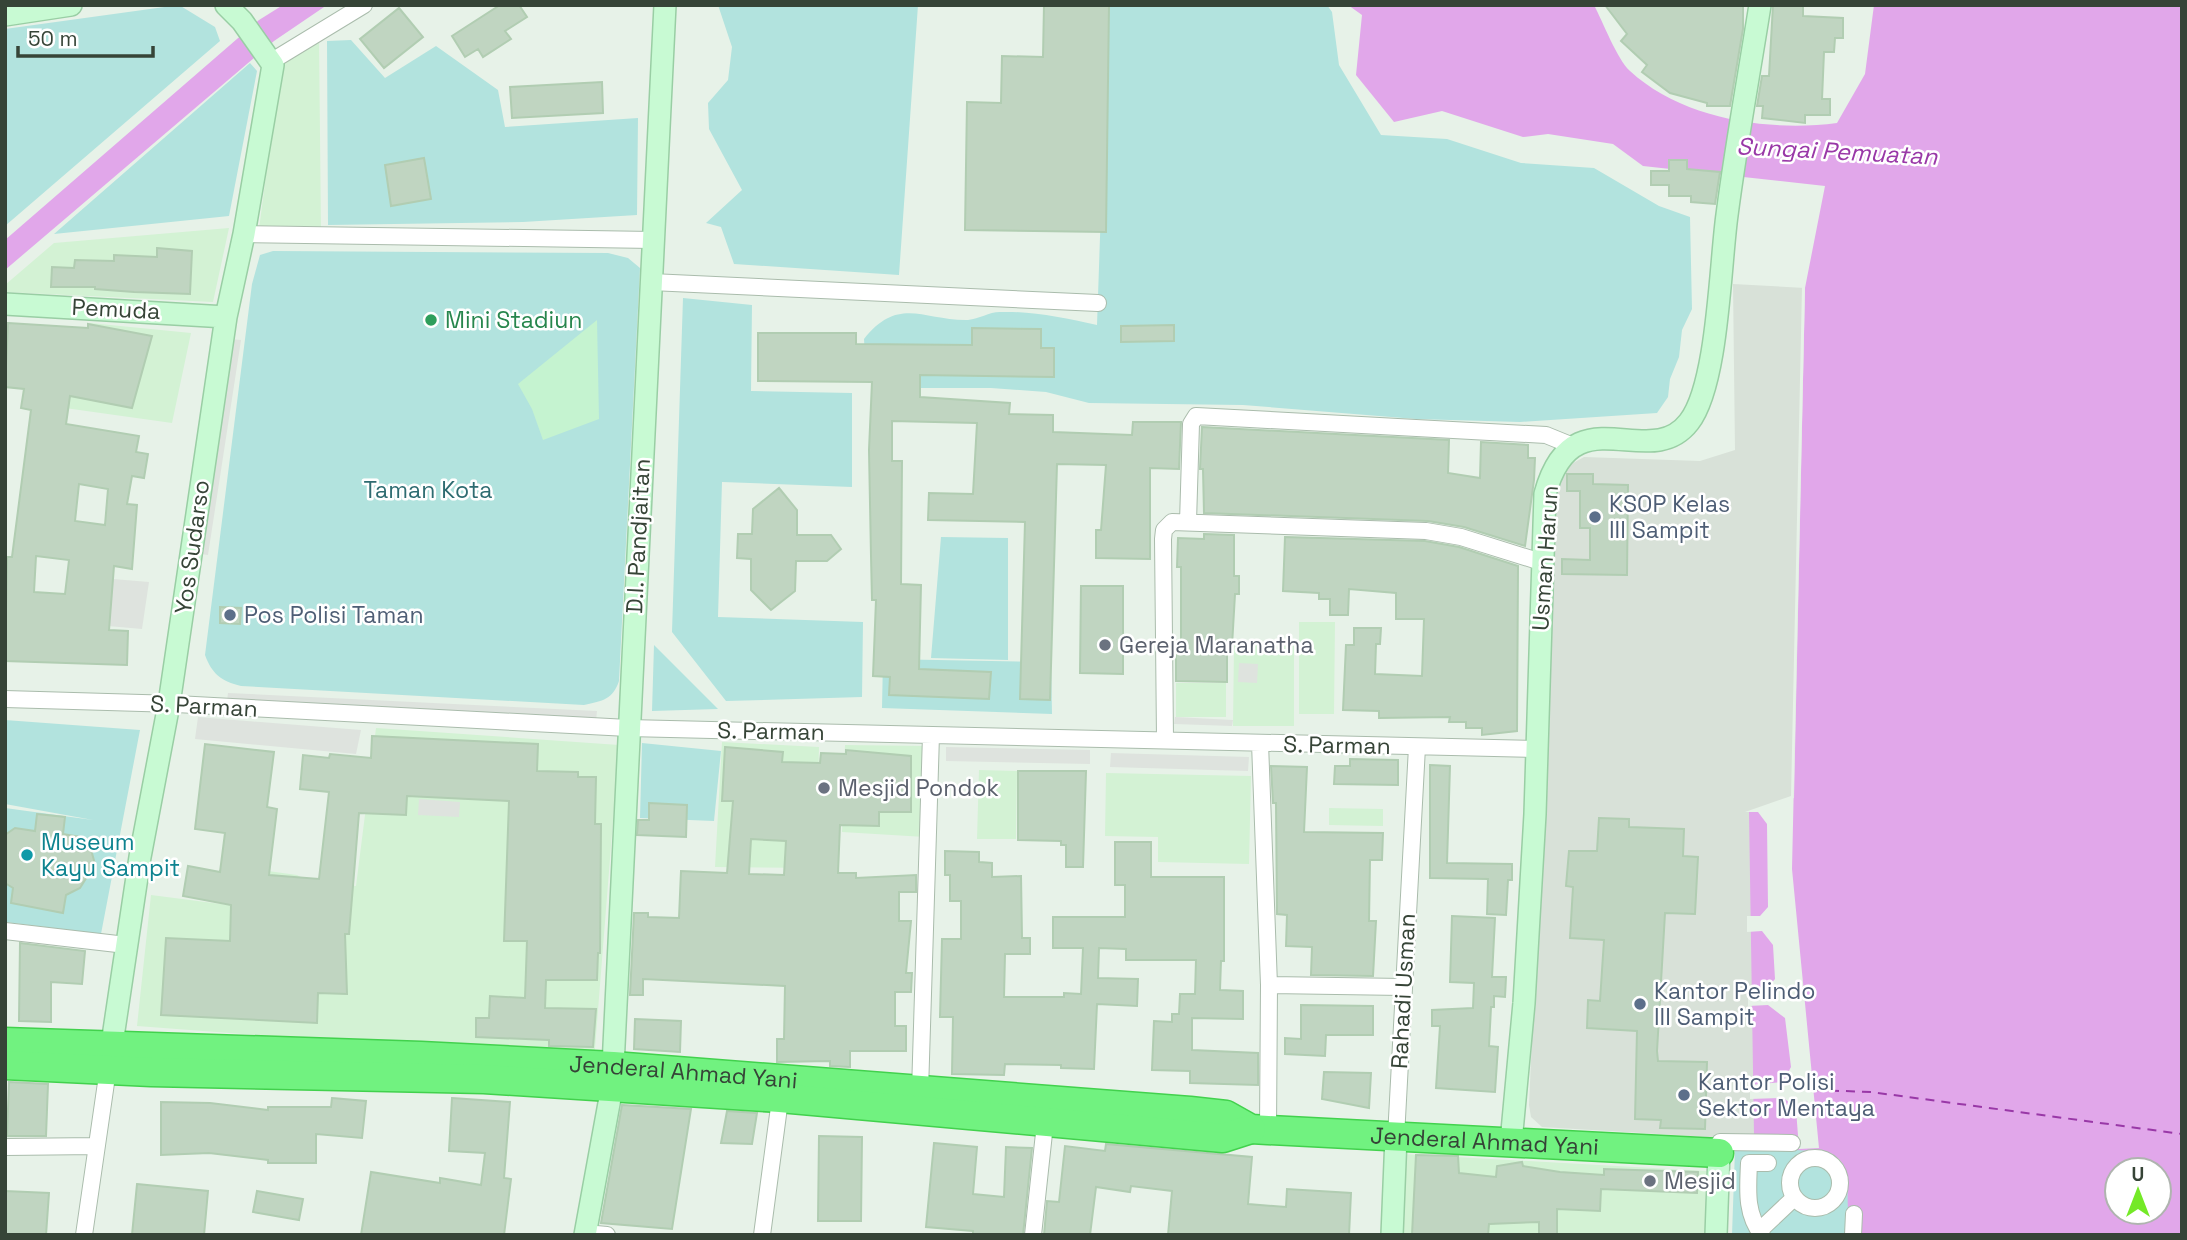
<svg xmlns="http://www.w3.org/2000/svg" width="2187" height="1240" font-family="'Space Grotesk',sans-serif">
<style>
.commercial{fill:#d3f2d4}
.industrial{fill:#d8e1d8}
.green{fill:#b2e3de}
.sand{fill:#c5f3d0}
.parking{fill:#dee3de}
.water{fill:#e1a7ea;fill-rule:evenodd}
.pier{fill:#e7f2e8}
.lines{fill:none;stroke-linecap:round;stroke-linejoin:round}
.ferry{stroke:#9938a7;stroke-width:2;stroke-dasharray:9 7;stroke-linecap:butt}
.building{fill:#c0d5c1;stroke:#b1cdb2;stroke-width:2;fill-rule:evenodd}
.street-casing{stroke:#aabcac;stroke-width:18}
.secondary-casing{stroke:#99cea4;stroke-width:24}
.highway-casing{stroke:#42d14d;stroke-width:31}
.street{stroke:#fff;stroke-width:16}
.secondary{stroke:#c8fad3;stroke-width:21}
.highway{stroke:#71f280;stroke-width:28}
.leisure-dot{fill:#2e9e5b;stroke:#fff;stroke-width:2.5}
.service-dot{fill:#5c6f8a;stroke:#fff;stroke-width:2.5}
.worship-dot{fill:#6b7280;stroke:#fff;stroke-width:2.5}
.culture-dot{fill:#0f9aa8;stroke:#fff;stroke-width:2.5}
.labels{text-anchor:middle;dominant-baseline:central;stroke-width:5;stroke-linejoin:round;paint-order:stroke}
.street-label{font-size:23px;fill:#364437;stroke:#fff}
.leisure-label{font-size:23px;fill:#27864d;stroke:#fff;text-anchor:start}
.park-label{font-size:23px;fill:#2e6c71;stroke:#fff}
.service-label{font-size:23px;fill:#4e5e75;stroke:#fff;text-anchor:start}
.worship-label{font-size:23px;fill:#5b616d;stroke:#fff;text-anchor:start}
.culture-label{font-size:23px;fill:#0d838f;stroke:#fff;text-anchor:start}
.water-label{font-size:24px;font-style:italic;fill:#9938a7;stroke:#fff}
</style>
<rect width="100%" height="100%" fill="#e7f2e8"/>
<path class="commercial" d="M319,39L321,231L259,229L281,60Z
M229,228L213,302L5,292V285L54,243Z
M90,323L191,333L172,423L65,408Z
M1299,622H1335L1334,714H1299Z
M1234,645L1294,646V726H1233Z
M1176,683H1226V717H1176Z
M376,728L619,745L594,1061L137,1026L151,895L260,909L268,871L297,875L308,881L356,886Z
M722,742L819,747L816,868L715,867Z
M845,745L925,746V837L842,832Z
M979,770L1017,771L1016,839H977Z
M1106,773L1251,776L1249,864L1158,862V837L1105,836Z
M1329,808L1383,809V826L1329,825Z
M1403,1154L1706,1171L1705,1235H1400Z"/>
<path class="industrial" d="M1733,284L1805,288L1792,869L1819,1148L1732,1146L1708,1137L1542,1127L1531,1117L1529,1105L1557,485L1566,467L1584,457L1700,461L1735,450Z"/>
<path class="green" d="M179,5L215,27L220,41L5,226V29Z
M718,5H918L899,275L734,264L721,227L706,223L742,190L709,129L708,103L728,80L732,47Z
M1108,5H1327L1332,12L1339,65L1381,135L1447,139L1521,163L1594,168L1659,206L1690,217L1692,309L1682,330L1679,357L1670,379L1668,397L1657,413L1520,422L1416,419L1243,405L1089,403L1046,392L991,388H875L866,377L864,339C899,295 924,321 968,320C979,319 989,312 1000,312C1033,311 1064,318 1097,325Z
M351,40L385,78L436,46L498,90L505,127L638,118L637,215L523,222L328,225L327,41Z
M250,63L257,71L229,216L54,234Z
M273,251L608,253L628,258L640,268L619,681C613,699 603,701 584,705L241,686C221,681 212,674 205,655L252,284L260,255Z
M683,298L752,305L751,391L852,393V487L722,482L718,617L863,622L862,697L726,701L672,632Z
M941,537L1008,538V660L931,658Z
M654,645L718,709L652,711Z
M883,659L1051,662L1052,714L882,708Z
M5,720L140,730L101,934L5,922V808L93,820L5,804Z
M642,743L721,751L714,821L640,818Z
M1735,1149C1764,1149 1834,1140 1846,1170C1851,1181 1848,1196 1848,1208L1859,1209L1858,1235H1732Z"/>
<path class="sand" d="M597,320L599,419L543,440L532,409L518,384Z"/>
<path class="parking" d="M228,339L241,340L208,555L195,553Z
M89,577L149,582L142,629L85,624Z
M1239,663L1258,664L1257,683L1238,682Z
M228,693L597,711L596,721L227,701Z
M198,717L361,730L356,754L195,739Z
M1175,717L1233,720L1232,726L1174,724Z
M946,747L1090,750V764L946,761Z
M1111,753L1249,757L1248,771L1110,767Z
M419,799L460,802L459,817L418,815Z"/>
<path class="water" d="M283,5H327L274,41L5,270V240L259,20Z
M1348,5H1594C1603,22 1617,59 1630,71C1682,119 1769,132 1837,123L1865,74L1874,5H2182V1235H1858L1859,1209L1848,1208C1848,1159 1847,1152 1796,1150L1795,1136L1754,1135L1749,812H1758L1794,798L1805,288L1825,186L1643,166L1613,144L1548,134L1523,137L1442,111L1394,122L1356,75L1362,15ZM2117,1170H2159V1212H2117Z"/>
<path class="pier" d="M1802,287L1805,288L1792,869L1819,1148L1799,1149L1796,1109L1784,1098L1750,1099V1085L1783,1082L1791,1067L1785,1018L1768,1005L1748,1006V989L1767,988L1775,979L1773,945L1762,931L1747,932V916H1760L1768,907L1767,824L1758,812H1745L1791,796Z"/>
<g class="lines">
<path class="ferry" d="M1814,1090L1871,1092L2182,1134"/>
</g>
<path class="building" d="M500,5H519L527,17L505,31L511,39L483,57L478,49L465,57L452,36Z
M1044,5H1109L1106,232L965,230L967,102L1001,103L1002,56L1043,57Z
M1605,5H1743V29L1730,106H1707V103L1670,93L1642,72L1647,65L1621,41L1627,34Z
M1773,5H1803V16L1843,18V38H1835L1834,52H1824L1822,99H1830V115H1805V123L1762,118L1763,106H1757L1762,76H1769Z
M399,8L423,37L384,68L360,39Z
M602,82L603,113L512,118L510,87Z
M424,158L431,199L391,206L385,165Z
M1669,160H1687V169L1720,172L1715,204L1691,202V196H1669V185H1651V171H1669Z
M157,248L192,251L190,294L134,292L95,289V287H51L52,267L74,268L75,260L114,261V255L157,257Z
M8,323L88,328V324L152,336L132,408L70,396L66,424L139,436L136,452L148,454L144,478L132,476L127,504L137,505L132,569L114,566L109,630L128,631L127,665L5,661L7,557H12L31,410L21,408L24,389L5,387ZM79,484L108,489L105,525L75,521ZM36,556L69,560L65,594L34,592Z
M1174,325V341L1121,342V326Z
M972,328L1041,329V348H1054V377L920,375V397L1010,403L1009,414L1053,415V432L1132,435L1133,422H1181L1179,469L1150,468V559L1096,558V530H1101L1106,465L1057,464L1050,700L1020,699L1025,522L928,520L929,493L973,494L977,423L892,421V461H902L901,584L921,585L919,669L991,672L989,699L889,695L890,677L873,676L876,600H872L871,556L869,450L872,382L758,381V333H856V344L972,345Z
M1202,427L1449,440L1448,473L1480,478L1481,442L1528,445V458H1535L1534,480L1525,546L1464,527L1428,521L1204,513L1203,469H1200Z
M1567,474H1593V484L1628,485L1627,575L1562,574V559L1590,560V528H1580V491H1567Z
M779,488L797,510V535H831L841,549L827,561H796L795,591L771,610L751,590V559L737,558L738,534H752L753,509Z
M1204,534L1234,535V576H1239V594H1235L1232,646H1227V682L1176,681V648H1181V567H1177L1178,538L1204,539Z
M1285,537L1425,541L1459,547L1518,566L1517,731L1482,735V728H1466V722H1449L1450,717L1379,718V711L1343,710L1346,645H1354V628H1381L1380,644H1376L1375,674L1422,676L1424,619H1396V593L1349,589L1348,615H1330V599H1319V593L1283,591Z
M1081,586H1123V674L1080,673Z
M220,607L241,608L240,624L220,623Z
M372,736L538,744L537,771L578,772V777H596L595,824H601L600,953H598L597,980H546L545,1008L596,1009L593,1047L549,1046V1040L476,1037V1018H489L490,996L525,998L527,941H504L509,801L407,796L406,815L359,813L349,934H345L347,994L318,993L317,1023L161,1015L166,938L230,941L231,905L183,896L188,866L220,872L225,833L195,829L205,744L274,752L267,807L277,809L269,875L319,879L329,792L300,789L303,755L329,758L330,754L371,758Z
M725,747L783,752L782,762L820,763L821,753L846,754V750L911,756V812H879V826L840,825L838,873H856V878L916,875V892H899V921H911L906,973H912L911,992H895V1026H906V1051H850V1067L830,1066V1061L777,1062V1039H784L785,986L643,979V995H630L634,913H648V917L679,918L681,871L727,873L733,801H722ZM751,839L786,841L784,875L749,874Z
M1350,759L1398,760V785L1334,784L1335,766H1350Z
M1430,765L1450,766L1447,863L1512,864V880H1508L1506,915L1487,914L1488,879L1430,878Z
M1271,766L1307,767L1304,832L1383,833L1382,860H1370L1369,921H1376L1373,976L1311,975L1312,947L1286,946L1287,915L1277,914L1276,803H1273Z
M1018,771H1086L1083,867H1066V845H1061V841L1018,840Z
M649,803L687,805L686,837L637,835L638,820H649Z
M37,814L65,817L63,834L80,837L90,846L95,864L80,888L66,895L63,913L11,903L13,888L5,883V835L15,828L35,831Z
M1599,818L1629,819V827L1684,829L1683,856L1698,857L1695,914L1665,913L1657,1051L1658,1061L1707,1062L1705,1129L1660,1128L1661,1120L1635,1119L1637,1031L1587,1028L1588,1000L1600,1001L1604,940L1570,938L1573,887L1566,886L1569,851H1597Z
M1115,842H1151V877H1224V961H1221L1220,990L1243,991V1019L1192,1018V1050L1258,1053V1085L1190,1083V1071L1152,1070L1154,1021L1172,1022V1014H1179L1180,994H1195L1196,960H1126V949L1099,948L1098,978L1138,979L1137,1006L1097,1004L1094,1069L1061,1068V1065L1005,1064L1004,1075L952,1074L953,1017H940L942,939H961V901H950V875H945V851L979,852V862L992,863V877L1021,876L1022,938H1030V954H1005L1004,997H1064V993L1081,994L1083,948H1053V917H1125V885H1115Z
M1452,916L1495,918L1492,977H1506L1505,997L1494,996V1007H1491L1489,1046L1498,1047L1495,1092L1436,1088L1440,1026H1432V1010L1473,1008L1474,983L1450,982Z
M20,943L85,951L82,984L51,982V1022L19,1021Z
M1301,1005L1373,1006V1035H1326L1325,1056L1285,1054V1038L1301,1039Z
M635,1019L681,1021L680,1052L634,1049Z
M1324,1072L1371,1073L1369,1108L1322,1099Z
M9,1082L48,1084L46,1136H7Z
M332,1098L366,1101L362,1138L316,1134V1163H268V1160L209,1153L161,1155V1102L210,1103L268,1110V1107H331Z
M452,1098L510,1102L504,1178L511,1179L504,1235H361L371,1172L440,1183V1178L481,1185L485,1153L449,1151Z
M622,1105L691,1109L672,1229L601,1223Z
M727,1111L757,1113L752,1144L721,1143Z
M819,1136L862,1137L861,1221H818Z
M934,1143L977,1147L973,1194L1004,1197L1006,1147L1032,1148L1023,1235H973V1231L926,1227Z
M1106,1144L1252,1157L1248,1204L1286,1207L1287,1189L1351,1193L1349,1235H1168L1172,1191L1131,1186L1130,1192L1096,1187L1090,1235H1044L1047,1201L1059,1202L1065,1146L1105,1151Z
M1416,1155L1458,1156L1459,1173L1496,1177L1497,1166L1522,1162L1523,1166L1560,1172L1604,1175V1169L1698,1172L1697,1193L1601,1189L1600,1211L1557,1209V1235H1539V1222L1489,1224L1488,1235H1412Z
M137,1184L208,1191L204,1235H132Z
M5,1191L49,1193L46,1235H5Z
M257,1191L303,1199L299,1220L253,1212Z"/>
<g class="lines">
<g class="street-casing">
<path id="street" d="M272,61L364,5
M244,234L653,240
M651,282L1098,303
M1188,522L1191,424L1196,416L1546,435L1573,446
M5,699L176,704L628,728L1537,749
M1165,739L1163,539L1164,530L1172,522L1426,531L1461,537L1541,562
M1260,743L1269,985L1268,1130
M5,931L126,945
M1269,985L1403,987
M920,1091L931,735
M1396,1137L1417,747
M1720,1142L1792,1143
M5,1147L97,1146
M1790 1183a25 25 0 1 1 50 0a25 25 0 1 1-50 0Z
M1759,1231L1794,1198
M585,1233L607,1235
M84,1235L108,1069
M762,1235L781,1092
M1033,1235L1045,1124
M1762,1235C1745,1213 1748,1189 1749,1163H1768
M1853,1235L1854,1214"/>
</g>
<g class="secondary-casing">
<path id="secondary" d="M5,15L71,5
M5,304L226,317
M110,1057L140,857L169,704L226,317L244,234L273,65L242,21L226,5
M613,1066L665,5
M1511,1142L1524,1003L1535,814L1545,494C1573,391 1649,474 1689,422C1718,385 1720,265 1727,215C1736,145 1749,75 1760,5
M585,1235L612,1087
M1392,1235L1396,1137
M1716,1235L1719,1153"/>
</g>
<g class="highway-casing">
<g id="highway">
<path id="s1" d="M5,1042L421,1056L613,1066L1190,1111L1226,1115L1251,1129L1268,1130L1719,1153"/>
<path d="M5,1065L151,1072L484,1079L780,1098L1223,1138L1251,1129"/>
</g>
</g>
<use href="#street" class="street"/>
<use href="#secondary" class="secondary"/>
<use href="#highway" class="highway"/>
</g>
<circle class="leisure-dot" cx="431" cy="320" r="7"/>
<g class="service-dot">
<circle cx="1595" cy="517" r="7"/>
<circle cx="230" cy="615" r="7"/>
<circle cx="1640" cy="1004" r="7"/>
<circle cx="1684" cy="1095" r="7"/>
</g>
<g class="worship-dot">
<circle cx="1105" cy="645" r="7"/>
<circle cx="824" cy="788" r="7"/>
<circle cx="1650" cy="1181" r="7"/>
</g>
<circle class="culture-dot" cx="27" cy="855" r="7"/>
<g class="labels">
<g class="street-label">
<text transform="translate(116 309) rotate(3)">Pemuda</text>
<text transform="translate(638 536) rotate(-87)">D.I. Pandjaitan</text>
<text transform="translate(192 547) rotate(-82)">Yos Sudarso</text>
<text transform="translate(1545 558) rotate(-86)">Usman Harun</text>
<text transform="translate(204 706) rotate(3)">S. Parman</text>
<text transform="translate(771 731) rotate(1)">S. Parman</text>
<text transform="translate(1337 745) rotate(1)">S. Parman</text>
<text transform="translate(1403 991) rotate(-87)">Rahadi Usman</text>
<text stroke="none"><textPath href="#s1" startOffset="679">Jenderal Ahmad Yani</textPath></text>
<text stroke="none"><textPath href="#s1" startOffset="1486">Jenderal Ahmad Yani</textPath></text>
</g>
<g class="leisure-label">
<text x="445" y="320">Mini Stadiun</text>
</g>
<g class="park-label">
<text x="428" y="490">Taman Kota</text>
</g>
<g class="service-label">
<text x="1609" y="504">KSOP Kelas<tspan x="1609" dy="26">III Sampit</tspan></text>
<text x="244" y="615">Pos Polisi Taman</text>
<text x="1654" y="991">Kantor Pelindo<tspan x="1654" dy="26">III Sampit</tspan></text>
<text x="1698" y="1082">Kantor Polisi<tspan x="1698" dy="26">Sektor Mentaya</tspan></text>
</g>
<g class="worship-label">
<text x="1119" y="645">Gereja Maranatha</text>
<text x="838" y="788">Mesjid Pondok</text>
<text x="1664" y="1181">Mesjid</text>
</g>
<g class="culture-label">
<text x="41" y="842">Museum<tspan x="41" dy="26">Kayu Sampit</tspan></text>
</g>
<g class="water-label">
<text transform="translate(1837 151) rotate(3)">Sungai Pemuatan</text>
</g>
</g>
<rect width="2187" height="1240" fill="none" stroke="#364437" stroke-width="14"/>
<g transform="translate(2138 1191)"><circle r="33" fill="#ffffff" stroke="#afb4af" stroke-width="2"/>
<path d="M0-5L12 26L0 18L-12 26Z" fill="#74e927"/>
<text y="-10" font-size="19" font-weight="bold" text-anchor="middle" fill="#364437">U</text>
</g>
<path d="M18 46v10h135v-10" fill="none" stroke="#364437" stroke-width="3.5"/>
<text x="28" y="46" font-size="21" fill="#364437" stroke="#ffffff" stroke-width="5" paint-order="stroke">50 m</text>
</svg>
